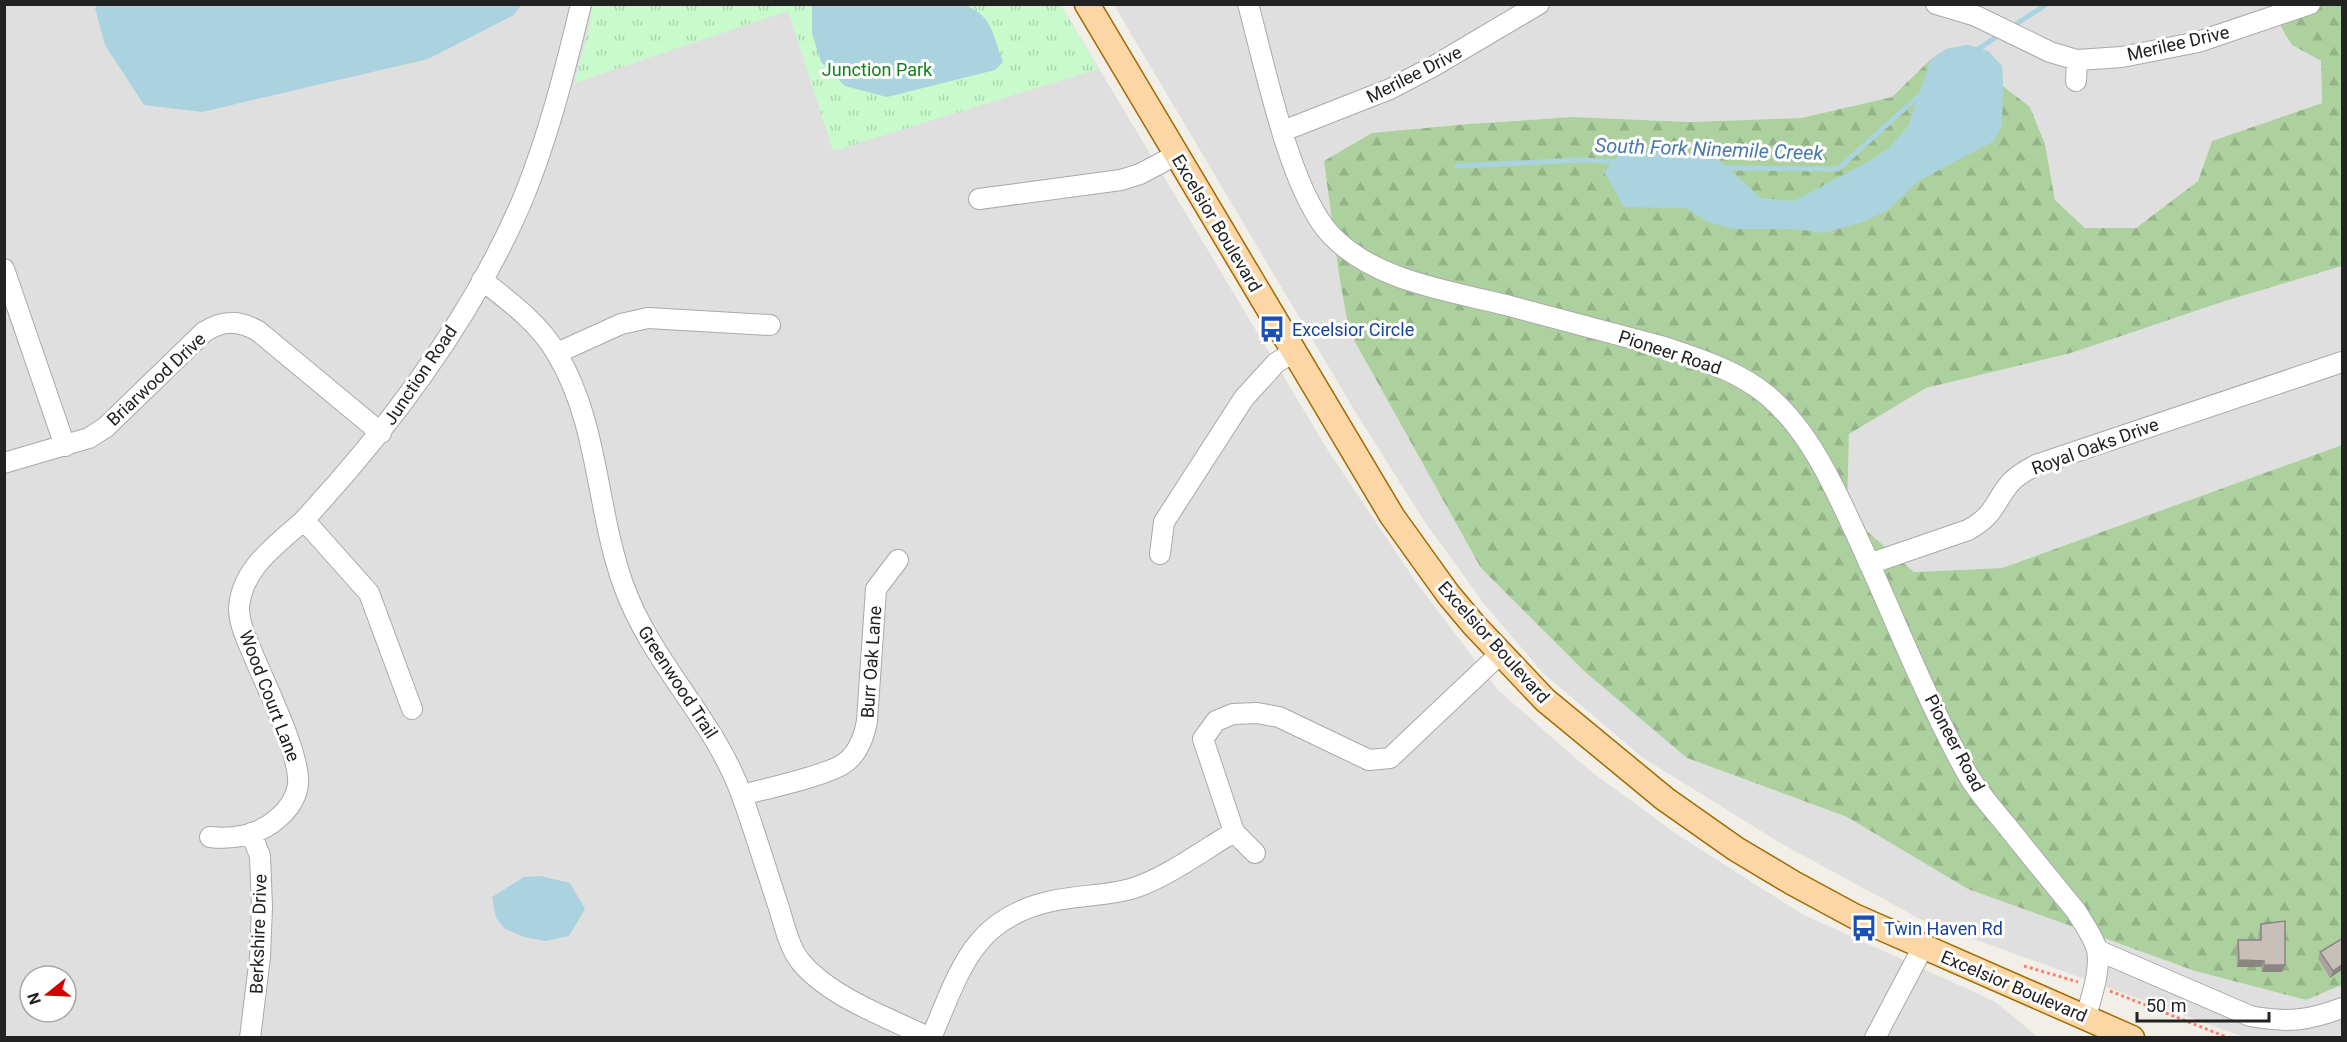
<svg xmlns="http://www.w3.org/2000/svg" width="2347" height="1042" font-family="Roboto,sans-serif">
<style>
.residential{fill:#e0dfdf;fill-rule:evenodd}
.forest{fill:url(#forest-firs)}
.park{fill:url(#park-tufts)}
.water{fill:#aad3df}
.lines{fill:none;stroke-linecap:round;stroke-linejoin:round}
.stream{stroke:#aad3df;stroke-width:5}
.minor-casing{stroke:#a9a9a9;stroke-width:22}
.major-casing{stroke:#a06b00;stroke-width:27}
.path{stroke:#fa8072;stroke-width:3;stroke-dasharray:3 3;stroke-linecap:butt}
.minor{stroke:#fff;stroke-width:20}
.major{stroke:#fcd6a4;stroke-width:24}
.wall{fill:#aba49e}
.shaded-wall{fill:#8b8681}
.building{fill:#c7bfb8;stroke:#8b8681;stroke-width:1.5}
.labels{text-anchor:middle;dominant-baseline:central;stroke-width:6;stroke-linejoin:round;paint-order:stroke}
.street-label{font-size:18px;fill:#222;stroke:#fff}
.park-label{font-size:18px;fill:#0c8416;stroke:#fff}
.transit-label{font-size:18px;fill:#164399;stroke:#fff;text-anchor:start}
.water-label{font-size:20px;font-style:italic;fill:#4a7aab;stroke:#fff}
</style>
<defs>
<pattern id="forest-firs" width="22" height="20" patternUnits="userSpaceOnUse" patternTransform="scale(1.5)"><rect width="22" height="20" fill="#add19e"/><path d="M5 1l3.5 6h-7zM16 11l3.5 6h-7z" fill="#95b388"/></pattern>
<pattern id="park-tufts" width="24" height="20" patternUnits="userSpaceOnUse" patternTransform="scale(1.5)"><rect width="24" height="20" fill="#c8facc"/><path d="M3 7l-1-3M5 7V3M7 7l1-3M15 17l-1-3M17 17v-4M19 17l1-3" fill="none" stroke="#acd6af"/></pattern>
</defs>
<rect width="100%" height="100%" fill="#f2efe9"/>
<path class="residential" d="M5,4L1061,5L1327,449L1416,582L1498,690L1589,770L1678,835L1802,914L1994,1001L2038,1037L5,1038ZM30,976H66V1012H30Z
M1114,5H2268L2292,45L2321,61L2322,103L2212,141L2198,181L2136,228H2085L2055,200L2045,144L2030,107L2003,86L2001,66L1946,49L1931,59L1892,97L1801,118L1690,122L1573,117L1469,124L1324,161L1339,275L1349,331L1687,758L1847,817L1969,889L2195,971L2306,1000L2342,985V1037H2244L1922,920L1782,844L1643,758L1543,673L1485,605L1424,521L1353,408Z
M2342,266V445L2002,568L1914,572L1847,515L1849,434L1926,388L2071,353L2225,301Z"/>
<path class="forest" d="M2268,5H2342V266L2225,301L2071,353L1926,388L1849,434L1847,514L1914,572L2002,568L2342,445V985L2306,1000L2195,971L1968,889L1847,817L1687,758L1584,671L1481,568L1349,331L1339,275L1324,161L1372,133L1469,124L1573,117L1690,122L1801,118L1892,97L1931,59L1946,49L1968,45L1988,51L2002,66L2003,86L2030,107L2045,144L2055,200L2085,228H2136L2198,181L2212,141L2322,103L2321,61L2292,45Z"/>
<path class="park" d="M593,4L1061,5L1098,69L833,151L788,11L574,83L587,37Z"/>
<path class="water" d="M97,4H521V5L514,15L428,59L202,112L144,105L105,45L95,8Z
M812,5H965C993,16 993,36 1003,62L995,70L887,97L845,86L821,62L812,33Z
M1968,45L1988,51L2002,66L2003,86L2002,125L1994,141L1920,180L1888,210L1863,222L1823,233L1796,229H1733L1705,221L1686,208L1624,207L1604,172L1620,154L1655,152L1715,156L1761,198L1794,201L1866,163L1889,148L1908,126L1931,59L1946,49Z
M541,876L570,883L585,909L569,936L545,941L524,937L505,929L496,918L492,897L524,877Z"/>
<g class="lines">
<path class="stream" d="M2010,28L2047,4
M1975,51L2002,33
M1457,166L1581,160L1620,162
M1725,168L1838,169L1923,92"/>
<g class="minor-casing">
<path id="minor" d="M1248,4C1265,65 1289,190 1331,235C1375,281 1446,290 1506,305C1559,319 1612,333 1664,347C1700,359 1738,371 1767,395C1812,433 1837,493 1861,545C1895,619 1925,696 1964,768C1975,789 1992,808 2007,826C2030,855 2053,883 2076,911C2083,923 2094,937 2097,950C2101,971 2091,997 2086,1017
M1936,4L1976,16L2050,52L2077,60
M2076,81L2077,60L2122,57L2198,42L2310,4
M1283,131L1390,89L1434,66L1539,4
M979,199L1121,180L1140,174L1176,155
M4,269L65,446
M482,280C509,301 540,324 557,354C599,424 596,508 623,584C651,663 714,718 742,796C755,832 766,869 778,905C784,923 788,945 800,961C829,997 889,1018 930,1038
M557,353L621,324L648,318L770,325
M4,463L89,438L106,427L204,332C223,320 238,320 258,331L381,433
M1160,554L1164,522L1244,398L1276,363L1293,352
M1869,564L1968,530C1997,514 1993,502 2012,481C2019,474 2027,470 2036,465L2342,362
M412,709L369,593L304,520C391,426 471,320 522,201C548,138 565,71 581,4
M742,795C764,789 831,775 846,762C859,752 864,737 867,721L876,589L898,560
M210,837C233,840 259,835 277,819C288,810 296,798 298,785C301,755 264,682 252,652C246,639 239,623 239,609C241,568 277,545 304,520
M1255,853L1234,832L1203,739L1216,721L1233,714L1257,713L1279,717L1369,760L1390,758L1501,653
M2097,950L2250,1016C2288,1023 2307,1021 2342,1008
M250,1038L260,957L262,907L260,856L251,833
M931,1038C960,971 972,918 1052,901C1079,895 1108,896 1134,888C1169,876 1202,851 1234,832
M1875,1038L1923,947"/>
</g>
<g class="major-casing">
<path id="major" d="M1087,4L1392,516L1448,594L1474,625L1545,700L1665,799L1736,849L1793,883L1854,916L2132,1038"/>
</g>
<path class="path" d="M2024,966L2078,982
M2110,991L2229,1038"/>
<use href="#minor" class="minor"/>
<use href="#major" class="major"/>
</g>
<path class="wall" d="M2261,924L2282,972H2262L2261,967H2237L2236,946L2238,940H2258L2259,930Z
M2343,938V969L2330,978L2318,959L2320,952Z"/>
<path class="shaded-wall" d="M2239,960L2264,961L2261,967H2237Z
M2343,964V969L2330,978L2333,971Z
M2264,965H2285L2282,972H2262Z"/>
<path class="building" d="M2285,921V965H2264V961L2239,960L2238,940H2261V924Z
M2343,938V964L2333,971L2320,952Z"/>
<defs>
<g id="bus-bare" transform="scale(2.07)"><path d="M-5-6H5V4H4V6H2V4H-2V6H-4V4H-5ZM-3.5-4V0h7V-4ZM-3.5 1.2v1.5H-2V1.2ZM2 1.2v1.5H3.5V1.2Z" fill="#1a4fb4" stroke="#fff" stroke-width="2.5" paint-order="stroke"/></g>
</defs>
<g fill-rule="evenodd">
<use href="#bus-bare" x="1272" y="329"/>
<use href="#bus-bare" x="1864" y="928"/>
</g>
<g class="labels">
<g class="street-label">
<text transform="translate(2178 43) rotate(-13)">Merilee Drive</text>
<text transform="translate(1414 74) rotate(-27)">Merilee Drive</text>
<text transform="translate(1217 223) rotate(59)">Excelsior Boulevard</text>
<text transform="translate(1670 352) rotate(18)">Pioneer Road</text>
<text transform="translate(420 375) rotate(-56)">Junction Road</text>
<text transform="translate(156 379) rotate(-43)">Briarwood Drive</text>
<text transform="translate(2095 446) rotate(-20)">Royal Oaks Drive</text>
<text transform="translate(1494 642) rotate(48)">Excelsior Boulevard</text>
<text transform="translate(871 662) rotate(-86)">Burr Oak Lane</text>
<text transform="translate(678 682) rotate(57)">Greenwood Trail</text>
<text transform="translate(270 696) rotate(69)">Wood Court Lane</text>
<text transform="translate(1955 743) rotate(62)">Pioneer Road</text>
<text transform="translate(258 934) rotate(-88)">Berkshire Drive</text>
<text transform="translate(2014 986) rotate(23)">Excelsior Boulevard</text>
</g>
<g class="park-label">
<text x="877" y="69">Junction Park</text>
</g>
<g class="transit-label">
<text x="1292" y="329">Excelsior Circle</text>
<text x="1884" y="928">Twin Haven Rd</text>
</g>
<g class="water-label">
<text transform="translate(1709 149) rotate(2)">South Fork Ninemile Creek</text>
</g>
</g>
<rect width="2347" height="1042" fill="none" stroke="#222222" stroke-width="12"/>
<g transform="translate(48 994) rotate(252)"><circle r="28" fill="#ffffff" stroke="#a7a7a7" stroke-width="1.5"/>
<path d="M0-4.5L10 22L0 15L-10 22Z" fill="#d40000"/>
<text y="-9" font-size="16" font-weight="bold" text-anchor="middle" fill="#222222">N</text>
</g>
<path d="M2137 1012v9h132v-9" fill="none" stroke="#222222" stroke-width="3"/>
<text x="2146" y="1012" font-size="18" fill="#222222" stroke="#ffffff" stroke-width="4.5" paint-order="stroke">50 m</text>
</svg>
